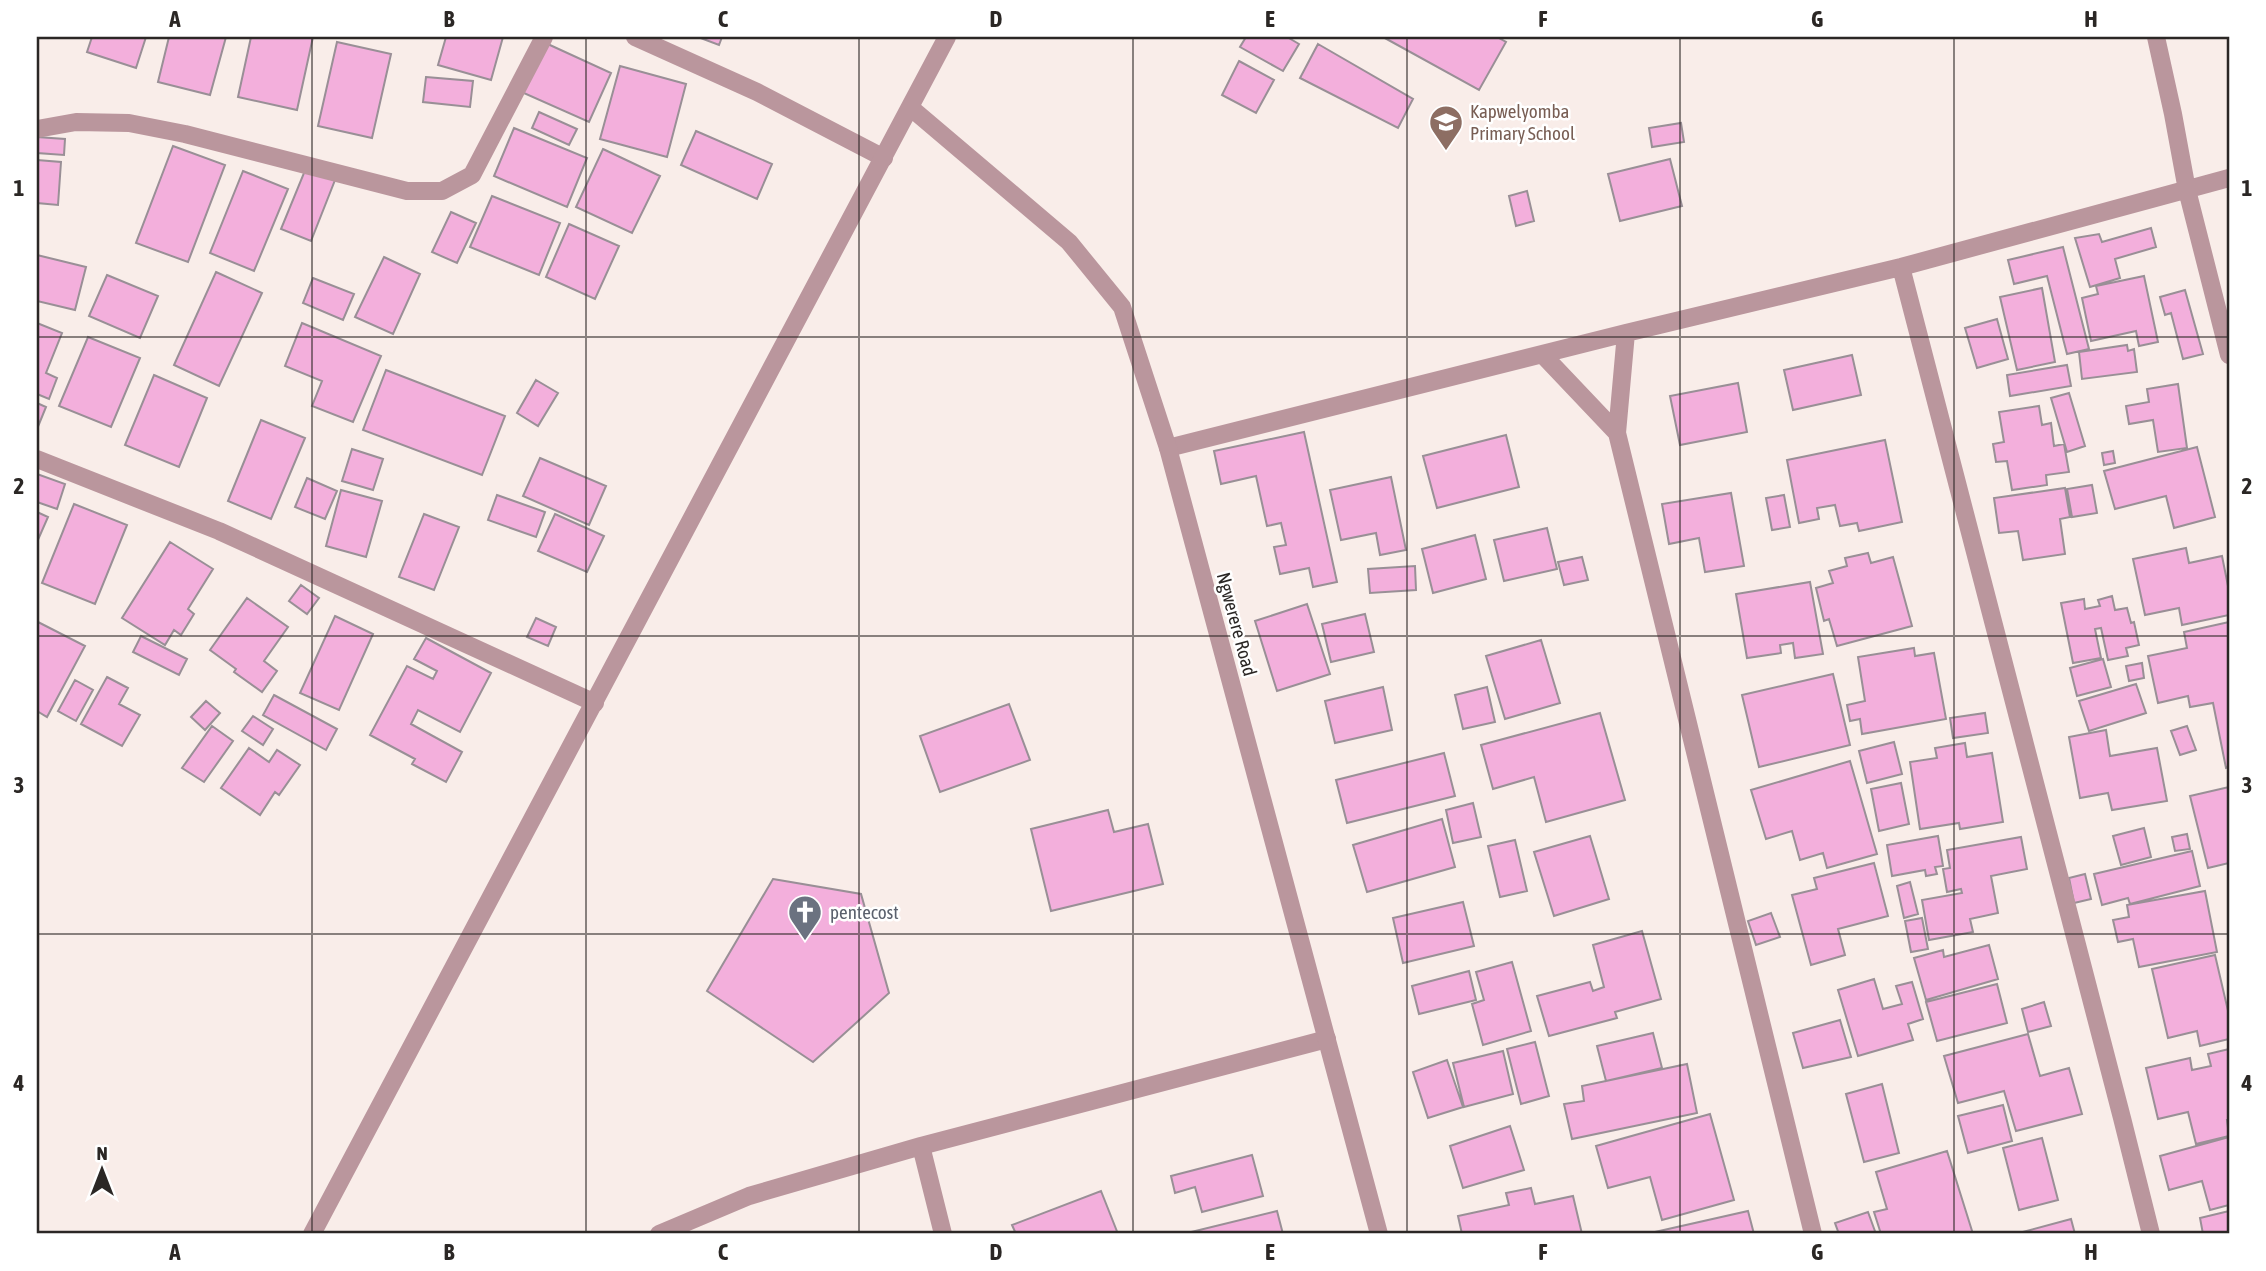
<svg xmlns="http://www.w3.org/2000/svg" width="2266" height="1271" font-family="'Asap Condensed',sans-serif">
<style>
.building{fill:#f3afdc;stroke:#998f96;stroke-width:2}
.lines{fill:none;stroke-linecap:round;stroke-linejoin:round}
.minor{stroke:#ba969d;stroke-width:18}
.tertiary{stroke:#ba969d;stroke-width:18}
.grid{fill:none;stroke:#2b2725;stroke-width:2;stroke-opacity:0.55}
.labels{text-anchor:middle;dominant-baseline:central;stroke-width:5;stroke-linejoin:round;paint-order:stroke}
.education-label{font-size:19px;fill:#785e54;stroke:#fff;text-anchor:start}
.street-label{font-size:19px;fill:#2b2725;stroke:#fff}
.worship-label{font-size:19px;fill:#5b616d;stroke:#fff;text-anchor:start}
.neatline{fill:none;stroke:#2b2725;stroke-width:2.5}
.grid-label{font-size:23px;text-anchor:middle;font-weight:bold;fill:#2b2725}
</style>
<rect width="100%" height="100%" fill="#f9ede9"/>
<path class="building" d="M92,37H146L136,68L87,52Z
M169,37H226L210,95L158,82Z
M251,37H313L297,110L238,97Z
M446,37H503L491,80L438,65Z
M698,37H722L719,45Z
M1246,37H1287L1299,44L1283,71L1240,47Z
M1383,37H1497L1506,42L1479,90Z
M539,40L611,73L589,122L517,90Z
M337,42L391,54L372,138L318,126Z
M1318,44L1413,99L1398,128L1300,78Z
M1239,61L1274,80L1256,113L1222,95Z
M620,66L686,84L667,157L600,139Z
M426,77L473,81L470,107L423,102Z
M539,112L577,129L569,145L532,128Z
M1681,123L1684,142L1652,147L1649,128Z
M514,128L587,158L567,207L494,176Z
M696,131L772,164L757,199L681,165Z
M37,137L65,139L64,155L37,153Z
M173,146L225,165L188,262L136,243Z
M603,149L660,176L632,233L576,207Z
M1670,159L1682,206L1620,221L1608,174Z
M37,160L61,162L58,205L37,203Z
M306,168L335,180L311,241L281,229Z
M243,171L288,189L254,271L210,253Z
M1527,191L1534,221L1516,226L1509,196Z
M492,196L560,223L539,275L470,247Z
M451,212L476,223L457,263L432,252Z
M569,224L619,246L595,299L546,277Z
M2151,228L2156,247L2115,259L2120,278L2090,287L2075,238L2099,234L2102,242Z
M2063,247L2089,349L2067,354L2047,276L2014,284L2008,260Z
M37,255L86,267L75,310L37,301Z
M384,257L420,274L393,334L355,317Z
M216,272L262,293L219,386L174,365Z
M107,275L158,296L140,338L89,316Z
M2144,276L2158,342L2139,346L2136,331L2091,341L2082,298L2098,294L2096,286Z
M313,278L354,294L343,320L303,303Z
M2042,288L2055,362L2017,370L2000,297Z
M2185,290L2203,354L2183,359L2171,313L2165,315L2160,297Z
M1997,319L2008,359L1977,368L1965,328Z
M37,323L62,333L46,373L57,378L49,399L37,394Z
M302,323L381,356L353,422L312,406L322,381L285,366Z
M88,337L140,358L111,427L59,406Z
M2127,345L2128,351L2134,349L2137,372L2082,379L2079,352Z
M1852,355L1861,395L1793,410L1784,370Z
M2067,365L2071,386L2010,396L2007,375Z
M386,370L505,416L482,475L363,430Z
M154,375L207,398L179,467L125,445Z
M536,380L558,393L538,426L517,413Z
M1738,383L1747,432L1680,445L1670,396Z
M2178,384L2187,448L2158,452L2153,420L2129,424L2126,406L2149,402L2147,389Z
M2069,393L2085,446L2067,452L2051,398Z
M37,403L46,407L37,429Z
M2039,406L2042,425L2051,423L2054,446L2064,444L2069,472L2046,475L2047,485L2012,490L2007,461L1996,462L1993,444L2004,442L1999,412Z
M261,420L305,438L271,519L228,501Z
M1304,432L1337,582L1313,587L1309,568L1280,574L1274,547L1286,545L1281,523L1267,526L1256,476L1221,484L1214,451Z
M1506,435L1519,487L1437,508L1423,456Z
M1885,440L1902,522L1859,531L1857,523L1840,526L1835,505L1817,508L1819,519L1799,523L1787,460Z
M2197,447L2215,517L2174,528L2166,496L2115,509L2104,471Z
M352,449L383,459L373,490L342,481Z
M2113,451L2115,463L2104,465L2102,453Z
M540,458L606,486L589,525L523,496Z
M37,474L65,484L57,509L37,502Z
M1391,477L1406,550L1380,555L1376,533L1341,540L1330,490Z
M307,478L337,491L325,519L295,507Z
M2092,485L2097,513L2072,517L2067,489Z
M2065,488L2070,517L2060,519L2065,554L2023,560L2018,531L1999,533L1994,498Z
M341,490L382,501L366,557L326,546Z
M1731,493L1744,566L1705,572L1699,538L1669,544L1662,504Z
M497,495L545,512L536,537L488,520Z
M1784,495L1790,527L1772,530L1766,498Z
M74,504L127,525L95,604L42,583Z
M37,512L48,517L37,542Z
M424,514L459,527L434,590L399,577Z
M555,514L604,536L587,572L538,551Z
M1547,528L1557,569L1504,581L1494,540Z
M1475,535L1486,579L1433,593L1422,549Z
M170,542L213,569L188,609L194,614L181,635L174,630L165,645L122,618Z
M2186,548L2189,563L2222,556L2229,591V615L2182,625L2179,608L2145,615L2133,559Z
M1868,553L1871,563L1893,557L1912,626L1837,646L1829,619L1824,621L1816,588L1833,583L1829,571L1847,566L1845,558Z
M1582,557L1588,580L1564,585L1558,562Z
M1415,566L1416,590L1370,593L1368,569Z
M1810,582L1823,654L1795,658L1793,643L1780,645L1781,653L1747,658L1736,594Z
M301,585L319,598L307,614L289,601Z
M2112,596L2115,610L2127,608L2131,623L2134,622L2139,645L2126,648L2128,656L2108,660L2101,628L2095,629L2101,658L2073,663L2061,603L2084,599L2085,609L2100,606L2098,600Z
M247,598L288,627L264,661L277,671L262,692L234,672L236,669L210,650Z
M1307,604L1330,674L1277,691L1255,621Z
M1365,614L1374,652L1331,662L1322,624Z
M335,616L373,634L339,710L300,693Z
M536,618L556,627L548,646L527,637Z
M38,622L85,646L47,717L37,711Z
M2229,622V767L2226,768L2213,703L2190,707L2188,696L2158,703L2148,656L2187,648L2184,632Z
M141,636L187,659L179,675L133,652Z
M426,638L491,673L460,732L418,710L411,724L462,752L446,782L412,764L415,759L370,735L407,666L433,679L437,671L414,659Z
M1541,640L1560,703L1505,719L1486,656Z
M1914,648L1915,656L1934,653L1946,719L1862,734L1860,719L1850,721L1847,705L1865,701L1858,657Z
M2103,659L2111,687L2077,696L2070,668Z
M2142,663L2144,678L2129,681L2126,666Z
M1833,674L1850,745L1759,767L1742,695Z
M107,677L128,688L119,704L140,715L122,746L81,724Z
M75,680L93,690L76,721L58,711Z
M2136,684L2146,713L2089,731L2079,701Z
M1383,687L1392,730L1335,743L1325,701Z
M1487,687L1495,722L1463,729L1455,695Z
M274,695L337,729L326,750L263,715Z
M206,701L220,713L205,730L191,717Z
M1009,704L1030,760L940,792L920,736Z
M1600,713L1625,800L1546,822L1534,777L1493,789L1481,745Z
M1985,713L1988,733L1953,738L1950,718Z
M253,716L273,729L263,745L242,731Z
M212,726L233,741L204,782L182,768Z
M2187,726L2196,750L2180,755L2171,731Z
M2106,730L2110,756L2157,748L2167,801L2112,810L2108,793L2080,798L2069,737Z
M1894,742L1902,774L1867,783L1859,751Z
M1965,743L1967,757L1992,753L2003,822L1960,829L1959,823L1920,829L1910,762L1937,758L1935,748Z
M249,748L269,762L277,750L300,765L279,795L275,792L260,815L221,788Z
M1444,753L1455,796L1347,823L1336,780Z
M1850,761L1877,854L1827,868L1823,853L1800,860L1792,831L1766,839L1751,790Z
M1901,783L1909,824L1879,831L1871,789Z
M2229,787V863L2208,868L2190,796Z
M1473,803L1481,837L1453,843L1446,810Z
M1108,810L1114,832L1148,824L1163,884L1051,911L1031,829Z
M1442,819L1455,867L1367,892L1353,845Z
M2144,828L2151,857L2121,865L2113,836Z
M2187,834L2190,849L2175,851L2172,837Z
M1590,836L1609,899L1554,916L1534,852Z
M1938,836L1943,866L1935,867L1937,874L1926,876L1925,870L1892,876L1887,845Z
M2021,837L2027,869L1991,876L1998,913L1970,919L1973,932L1929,940L1922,900L1962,893L1961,889L1947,892L1943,869L1950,868L1947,850Z
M1515,840L1527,891L1500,897L1488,846Z
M2192,851L2200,886L2130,904L2128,898L2102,905L2094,874Z
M1874,863L1888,916L1838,929L1845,955L1811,965L1792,895L1817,889L1814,878Z
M2085,874L2091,899L2074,903L2069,878Z
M773,879L861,894L889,993L813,1062L707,991Z
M1910,882L1918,914L1904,918L1897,886Z
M2205,891L2217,952L2139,967L2133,939L2118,942L2113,920L2129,917L2127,905Z
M1463,902L1474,946L1403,963L1393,918Z
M1771,913L1780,937L1756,945L1748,921Z
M1922,918L1928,949L1911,952L1905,921Z
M1642,931L1661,999L1615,1012L1617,1018L1549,1036L1537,996L1590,982L1593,991L1604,987L1593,945Z
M1989,945L1998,979L1926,1000L1914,958L1943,950L1944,957Z
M2215,955L2229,1015V1039L2200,1046L2197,1031L2168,1038L2152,969Z
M1512,962L1531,1031L1483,1045L1472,1004L1484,1000L1476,972Z
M1469,971L1476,1000L1419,1014L1412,986Z
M1874,979L1883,1009L1902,1004L1896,986L1912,982L1923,1019L1908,1024L1913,1040L1858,1056L1838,990Z
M1997,984L2007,1023L1937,1041L1926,1002Z
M2044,1002L2051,1026L2028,1032L2022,1009Z
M1840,1020L1851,1057L1803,1068L1793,1033Z
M1653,1033L1662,1068L1606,1081L1597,1046Z
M2028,1034L2040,1076L2069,1068L2082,1114L2016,1131L2004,1091L1958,1103L1944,1056Z
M1535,1042L1549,1096L1521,1104L1507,1049Z
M2229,1049V1120H2227L2229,1136L2196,1144L2188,1112L2158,1119L2146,1068L2190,1058L2192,1070L2211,1066L2208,1054Z
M1503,1051L1513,1094L1464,1107L1453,1063Z
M1447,1060L1463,1107L1428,1118L1413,1072Z
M1687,1064L1697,1113L1572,1139L1564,1104L1584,1101L1582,1086Z
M1882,1084L1899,1153L1864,1162L1846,1094Z
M2003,1105L2012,1141L1968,1153L1958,1116Z
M1710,1114L1734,1200L1662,1220L1650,1177L1608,1188L1596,1146Z
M1510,1126L1524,1170L1463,1188L1450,1146Z
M2229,1137V1205L2210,1210L2202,1181L2169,1190L2160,1156Z
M2042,1138L2058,1200L2019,1210L2003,1148Z
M1947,1151L1973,1234H1881L1874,1212L1887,1209L1876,1172Z
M1252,1155L1263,1196L1202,1212L1195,1187L1175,1193L1171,1176Z
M1531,1188L1535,1204L1573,1196L1582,1234H1462L1458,1216L1509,1205L1506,1193Z
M1101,1191L1118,1234H1016L1012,1225Z
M1277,1211L1283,1234H1183Z
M1748,1211L1754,1234H1646Z
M2229,1211V1234H2203L2200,1218Z
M1868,1212L1876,1234H1839L1835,1223Z
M2071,1219L2075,1234H2015Z"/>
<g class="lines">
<path class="minor" d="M635,37L757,92L884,158
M2156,37L2173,114L2187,190L2229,355
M37,129L76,122L129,123L185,134L407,191H442L472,175L544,37
M1901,267L2122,1118L2151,1234
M1626,333L1617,433L1813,1234
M1543,355L1617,433
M1168,448L1626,333L1901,267L2229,178
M37,459L219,531L595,703
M921,1146L943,1234
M659,1234L749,1196L921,1146L1327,1039"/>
<path class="tertiary" d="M911,108L1069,242L1122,307L1168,448L1379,1234
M312,1234L947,37"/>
</g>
<path class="grid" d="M312,37V1234M586,37V1234M859,37V1234M1133,37V1234M1407,37V1234M1680,37V1234M1954,37V1234M37,337H2229M37,636H2229M37,934H2229"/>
<defs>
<g id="school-pin" transform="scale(1.75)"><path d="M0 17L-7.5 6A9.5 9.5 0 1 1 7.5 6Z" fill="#8d6e63" stroke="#fff"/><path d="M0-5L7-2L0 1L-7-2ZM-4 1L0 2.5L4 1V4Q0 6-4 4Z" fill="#fff"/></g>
<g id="church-pin" transform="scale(1.75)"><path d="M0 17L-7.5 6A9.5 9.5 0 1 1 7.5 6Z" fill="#6b7280" stroke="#fff"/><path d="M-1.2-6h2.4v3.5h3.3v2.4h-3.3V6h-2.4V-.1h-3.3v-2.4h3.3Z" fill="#fff"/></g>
</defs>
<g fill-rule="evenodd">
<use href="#school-pin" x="1446" y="122"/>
<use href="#church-pin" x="805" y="912"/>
</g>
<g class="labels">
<g class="education-label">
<text x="1470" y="111">Kapwelyomba<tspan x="1470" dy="22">Primary School</tspan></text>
</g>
<g class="street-label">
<text transform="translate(1237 624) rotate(75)">Ngwerere Road</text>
</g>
<g class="worship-label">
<text x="830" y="912">pentecost</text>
</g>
</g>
<rect width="2266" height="1271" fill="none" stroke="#ffffff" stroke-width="77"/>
<g transform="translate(102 1170)" stroke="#ffffff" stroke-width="5" paint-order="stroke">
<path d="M0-5L12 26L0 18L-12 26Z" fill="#2b2725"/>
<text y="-10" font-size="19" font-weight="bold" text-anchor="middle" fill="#2b2725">N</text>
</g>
<rect x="38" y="38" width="2190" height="1194" class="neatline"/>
<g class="grid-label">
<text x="175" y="27">A</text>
<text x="449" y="27">B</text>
<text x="723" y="27">C</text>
<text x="996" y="27">D</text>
<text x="1270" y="27">E</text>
<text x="1543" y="27">F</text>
<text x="1817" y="27">G</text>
<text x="2091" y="27">H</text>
<text x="19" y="196">1</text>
<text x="2247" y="196">1</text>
<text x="19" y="494">2</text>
<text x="2247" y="494">2</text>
<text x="19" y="793">3</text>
<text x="2247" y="793">3</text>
<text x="19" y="1091">4</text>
<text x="2247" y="1091">4</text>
<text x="175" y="1260">A</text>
<text x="449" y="1260">B</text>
<text x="723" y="1260">C</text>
<text x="996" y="1260">D</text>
<text x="1270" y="1260">E</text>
<text x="1543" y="1260">F</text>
<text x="1817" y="1260">G</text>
<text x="2091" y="1260">H</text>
</g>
</svg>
